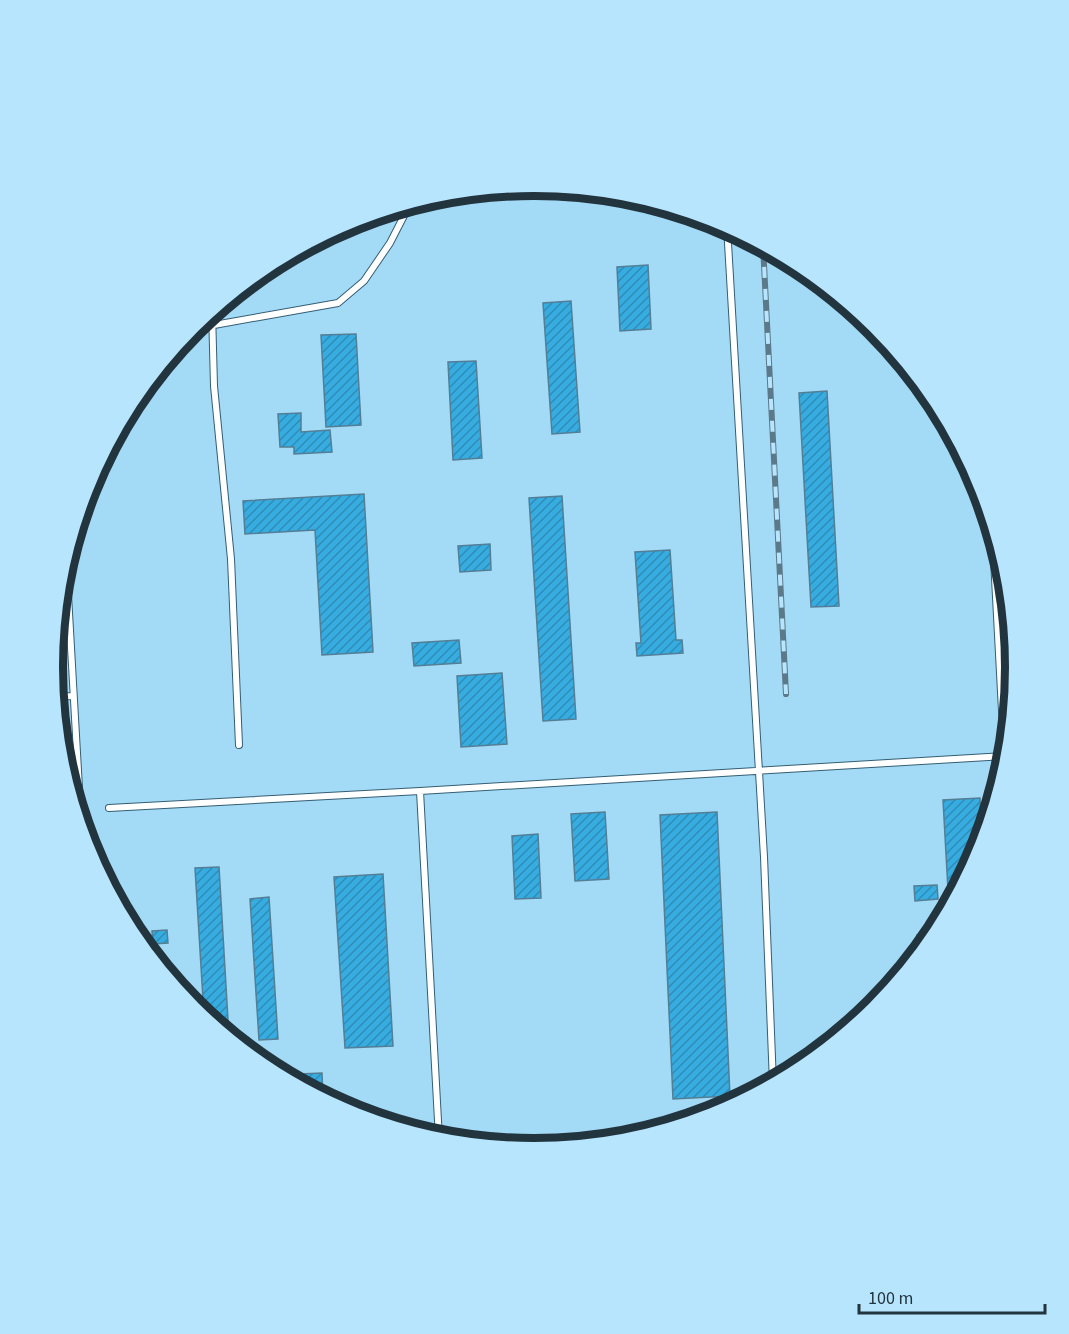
<svg xmlns="http://www.w3.org/2000/svg" width="1069" height="1334" font-family="'Source Sans 3',sans-serif">
<style>
.built{fill:#a3daf6}
.building{fill:url(#building-hatch);stroke:#537e95;stroke-width:1.5}
.lines{fill:none;stroke-linecap:round;stroke-linejoin:round}
.service-casing{stroke:#345e74;stroke-width:8}
.service{stroke:#fff;stroke-width:6}
.rail-casing{stroke:#5c7989;stroke-width:6}
.rail{stroke:#b7e5fe;stroke-width:4;stroke-dasharray:11;stroke-linecap:butt}
.rim{fill:none;stroke:#22343e;stroke-width:8}
</style>
<defs>
<pattern id="building-hatch" width="6" height="6" patternUnits="userSpaceOnUse" patternTransform="scale(1.5)"><rect width="6" height="6" fill="#37ace0"/><path d="M-1 1l2-2M0 6l6-6M5 7l2-2" fill="none" stroke="#2e8db7"/></pattern>
</defs>
<rect width="100%" height="100%" fill="#b7e5fe"/>
<path class="built" d="M54 667a480 480 0 1 1 960 0a480 480 0 1 1-960 0Z"/>
<path class="building" d="M648,265L651,329L620,331L617,267Z
M571,301L580,432L552,434L543,303Z
M356,334L361,425L326,427L321,335Z
M476,361L482,458L453,460L448,362Z
M827,391L839,606L811,607L799,393Z
M301,413V432L330,430L332,452L294,454V447H280L278,414Z
M364,494L373,652L322,655L315,530L245,534L243,501Z
M562,496L576,719L543,721L529,498Z
M490,544L491,570L460,572L458,546Z
M670,550L676,640H682L683,653L637,656L636,643H641L635,552Z
M459,640L461,663L414,666L412,643Z
M502,673L507,744L461,747L457,676Z
M980,798L982,843L980,852L959,890H948L943,800Z
M605,812L609,879L575,881L571,814Z
M717,812L730,1096L673,1099L660,815Z
M538,834L541,898L515,899L512,836Z
M219,867L229,1037L204,1016L195,868Z
M383,874L393,1046L345,1048L334,877Z
M937,885L938,899L915,901L914,886Z
M269,897L278,1039L259,1040L250,899Z
M167,930L168,943L153,944L152,931Z
M936,934L927,945L918,946L917,935Z
M322,1073L323,1098L299,1085V1074Z"/>
<g class="lines">
<g class="service-casing">
<path id="service" d="M727,226L764,857L773,1083
M212,311L214,386L231,559L239,745
M214,325L338,303L364,281L390,243L410,204
M992,521L1005,768
M66,560L81,823
M55,697L73,696
M420,791L439,1139
M109,808L420,791L1005,756"/>
</g>
<use href="#service" class="service"/>
<g class="rail-casing">
<path id="rail" d="M763,245L786,694
M55,640L62,763"/>
</g>
<use href="#rail" class="rail"/>
</g>
<path d="M0 0H1069V1334H0ZM63 667a471 471 0 1 1 942 0a471 471 0 1 1-942 0Z" fill="#b7e5fe" fill-rule="evenodd"/>
<path class="rim" d="M63 667a471 471 0 1 1 942 0a471 471 0 1 1-942 0Z"/>
<path d="M859 1304v9h186v-9" fill="none" stroke="#22343e" stroke-width="3"/>
<text x="868" y="1304" font-size="18" fill="#22343e" stroke="#b7e5fe" stroke-width="4.5" paint-order="stroke">100 m</text>
</svg>
